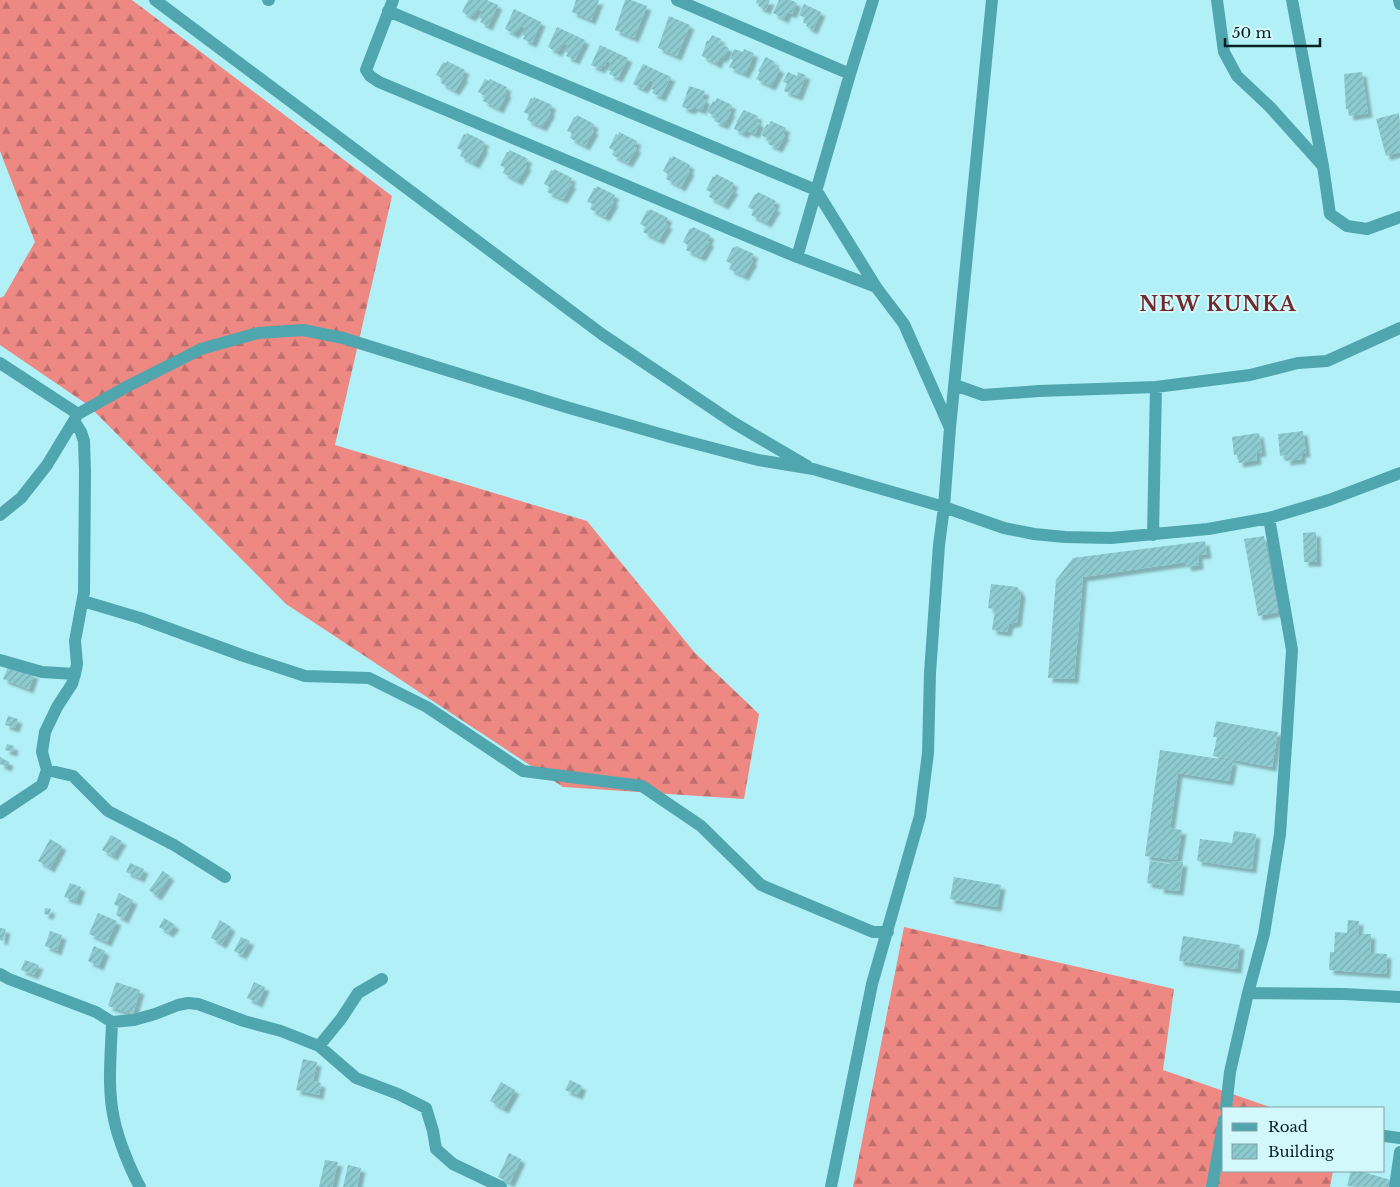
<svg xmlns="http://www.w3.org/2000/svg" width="1400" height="1187" font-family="'Libre Baskerville',serif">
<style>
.forest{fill:url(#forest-firs)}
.building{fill:url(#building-hatch);filter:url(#shadow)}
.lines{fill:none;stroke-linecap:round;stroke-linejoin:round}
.minor{stroke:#50a6ae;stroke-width:12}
.labels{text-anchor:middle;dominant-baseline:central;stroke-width:4;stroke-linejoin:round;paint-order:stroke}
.district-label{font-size:20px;font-weight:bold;letter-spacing:1px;fill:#722b2a;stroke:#d3f8fc}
</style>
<defs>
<pattern id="forest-firs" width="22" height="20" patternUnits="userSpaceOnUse" patternTransform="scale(1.25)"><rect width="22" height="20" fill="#ee8883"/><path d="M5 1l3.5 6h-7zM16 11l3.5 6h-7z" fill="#bf6f6b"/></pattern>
<pattern id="building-hatch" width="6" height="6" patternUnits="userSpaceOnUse" patternTransform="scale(1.25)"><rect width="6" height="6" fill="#8dcbd1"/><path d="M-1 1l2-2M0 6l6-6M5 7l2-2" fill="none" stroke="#78aeb3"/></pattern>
<filter id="shadow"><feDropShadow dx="4.5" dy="4.5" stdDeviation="1" flood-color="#0004"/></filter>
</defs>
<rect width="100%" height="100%" fill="#b1f0f6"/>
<path class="forest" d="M0,0H132L392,196L335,445L587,521L695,653L759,714L744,799L563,787L286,604L88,405L0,345V298L4,296L35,242L0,151Z
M904,927L1174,989L1163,1070L1273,1108H1224V1171H1333L1330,1187H853Z"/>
<path class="building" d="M468,0H487L498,5L488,26L480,22L482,19L479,18L482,11L478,9L471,17L462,12Z
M576,0H599L591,20L572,12Z
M625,0H631L647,6L634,38L615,30Z
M757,0H770L766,10L758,6L759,4L756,3Z
M779,0H791L797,3L792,14L787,12L784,19L773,13Z
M804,4L821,12L813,30L806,26L807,24L803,23L805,18L799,15Z
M514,9L541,22L532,43L523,39L525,36L522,35L525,28L521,26L514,34L505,29Z
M669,16L690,25L677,56L658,48Z
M557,27L585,40L575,60L566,56L568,53L565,52L568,45L564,43L557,52L548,47Z
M712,35L721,39L719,43L729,48L723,58L720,57L717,64L702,56L707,40L709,41Z
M600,45L628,58L618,78L609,74L611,71L608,70L611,63L607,61L604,66L602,65L601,69L591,65Z
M734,49L743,52L744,49L754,53L749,67H748L745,74L729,67L733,60L730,59Z
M766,57L775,62L773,65L780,69L771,86L756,79L760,72L758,71Z
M447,61L465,70L462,76L464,77L455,91L441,83L443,79L436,75L443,62L446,63Z
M643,64L671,77L661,97L652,93L654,90L651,89L654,82L650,80L643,89L633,84Z
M788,72L797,76L798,72L806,75L798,96L784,91L787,83L783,82Z
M1362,72L1368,113L1349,116L1348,109H1346L1344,74Z
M485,79L489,81L490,79L507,87L505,92L507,93L499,109L483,101L485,96L478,92Z
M689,86L705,91L702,98L706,100L702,110L693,107L691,110L682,107Z
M534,97L552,105L549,111L551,112L542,127L527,120L529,115L524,112L531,98L533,99Z
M717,98L732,105L729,111L731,112L724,125L714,121L716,117L707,112L713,101L715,102Z
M744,110L758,116L756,121L760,123L755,134L746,130L744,134L734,129L737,122H736Z
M1399,113L1400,152L1386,156L1376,119Z
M577,115L594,124L592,129L594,131L585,146L570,138L572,133L567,131L574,117H576Z
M771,121L786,128L783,134L785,135L778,148L768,144L770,140L761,135L767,124L769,125Z
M619,132L637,141L634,147L637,148L628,163L612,155L615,151L609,148L616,134L618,135Z
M467,133L485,142L482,147L484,148L475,164L460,156L463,151L457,148L464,134L466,135Z
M510,150L528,159L525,164L527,166L518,181L503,173L505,168L500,165L507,152H509Z
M673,156L690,165L688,170L690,171L681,187L666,179L668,174L663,171L670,157L672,158Z
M554,169L572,178L569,183L572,184L563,199L547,192L550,187L544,184L551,170L553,171Z
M716,174L734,183L731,188L734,190L724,205L709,197L711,192L706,190L713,176L715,177Z
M597,186L615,195L612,200L614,202L605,217L590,209L593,204L587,202L594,188H596Z
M758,192L776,201L773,206L776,208L767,223L751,215L754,210L748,207L755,194H757Z
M650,209L668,218L665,223L668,225L659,240L643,232L646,227L640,224L647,210L649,211Z
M693,227L710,235L707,241L710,242L701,257L686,250L688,245L683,242L690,228L691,229Z
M736,246L754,254L751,260L753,261L744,276L729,269L732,264L726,261L733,247L735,248Z
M1303,431L1306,453H1301L1302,459L1286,461V455L1280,456L1278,434Z
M1259,433L1262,452L1256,453L1257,460L1239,463L1237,455H1234L1232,437Z
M1316,532L1317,562H1304L1303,533Z
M1264,536L1278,612L1258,616L1244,539Z
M1205,541L1207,554L1198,555L1199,565L1187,567L1186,562L1083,577L1074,679L1048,678L1056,580L1073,558Z
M991,584L1017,587L1021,593L1017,622L1009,624L1007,632L992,630L995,609L988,608Z
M8,667L34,674L29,689L3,679Z
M8,716L18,719L15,728L5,725Z
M1216,721L1278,732L1272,767L1213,756L1217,737H1213Z
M7,744L14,746L13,752L5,750Z
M1160,750L1233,761L1229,781L1178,773L1170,828L1182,830L1177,860L1145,856Z
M0,757L9,762L7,767L0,764Z
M1234,831L1256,834L1252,869L1197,861L1200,839L1232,843Z
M111,835L122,841L113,856L102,850Z
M50,839L62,846L50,868L38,861Z
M1150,861L1170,864V861L1183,862L1179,891L1159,889L1160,885L1147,883Z
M130,863L144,869L140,878L126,872Z
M163,871L170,876L157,896L149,890Z
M954,877L1001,885L997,907L950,899Z
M70,883L81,887L76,901L64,897Z
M119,893L133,900L124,919L116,915L119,907L114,904Z
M45,908L51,909L49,915L44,914Z
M98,913L117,921L107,942L89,934Z
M164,918L175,925L169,933L159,927Z
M220,920L231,927L222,944L211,938Z
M1348,920L1359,921L1358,934H1371L1370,953L1387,954L1386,974L1329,970L1330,952H1334L1335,932L1347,933Z
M0,928L6,929L3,941L0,940Z
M50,931L62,935L57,951L45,946Z
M1183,936L1240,945L1237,969L1179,961Z
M241,937L250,941L242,955L234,951Z
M94,946L105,951L99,966L88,961Z
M25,960L39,965L34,975L21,970Z
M116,982L140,990L133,1014L108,1006Z
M254,982L265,987L258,1003L247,998Z
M303,1059L317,1062L313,1081L321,1083L319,1095L296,1090Z
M570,1080L582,1086L578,1095L565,1090Z
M501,1082L515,1090L504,1109L490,1101Z
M509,1153L521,1159L510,1183L498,1177Z
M325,1160L338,1162L332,1187H319Z
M348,1165L361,1168L357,1187H343Z
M1351,1171H1360L1391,1180L1389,1187L1347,1186Z"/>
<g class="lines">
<path class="minor" d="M155,0L603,335L734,423L807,466
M268,0H269
M393,0L366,70L370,76L379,82L797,257L876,287
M677,0L850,74
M1217,0L1224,52L1237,76L1270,107L1323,166
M1292,0L1323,166L1330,214L1347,226L1367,229L1400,217
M1399,0L1400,4
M388,11L816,190L876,287L904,324L950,428
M797,257L850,74L873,0
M0,363L78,414
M955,385L983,395L1039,391L1156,387L1250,375L1298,363L1327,361L1400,328
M74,421L81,432L84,441L85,472L84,592L75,641L77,664L75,674
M0,515L21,498L47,465L78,414L128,386L201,349L258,333L303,330L343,338L566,407L674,438L758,460L813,469L944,507L1004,528L1034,534L1065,537L1111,538L1208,529L1269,518L1329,500L1400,473
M1153,535L1156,387
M83,601L140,618L244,656L305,676L369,678L427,707L523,771L642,786L701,826L761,885L873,932H888
M0,660L42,672L75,674L72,684L57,707L45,732L42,752L47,770L42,785L0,813
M47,770L73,776L108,811L174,845L225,877
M0,974L9,979L96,1012L112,1022C111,1054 107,1088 114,1119C118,1139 130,1169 140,1187
M1248,993L1344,994L1400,997
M112,1022L134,1020L155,1014L178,1005L188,1003L198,1004L244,1021L281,1031L319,1046L356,1078L398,1094L426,1108L433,1131L436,1149L453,1164L501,1187
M319,1046L341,1019L358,993L382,979
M1226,1108L1230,1072L1248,993L1264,934L1280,834L1287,731L1292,650L1269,518
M1384,1136L1400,1138
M831,1187L872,984L920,816L928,753L930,673L939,545L944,507L950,428L992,0
M1212,1187L1224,1120
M1395,1187L1400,1152"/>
</g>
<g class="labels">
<g class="district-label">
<text x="1218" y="304">NEW KUNKA</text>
</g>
</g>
<rect x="1222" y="1107" width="162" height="65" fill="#d3f8fc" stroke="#81a2a5"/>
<rect x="1232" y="1123" width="25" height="8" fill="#50a6ae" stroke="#81a2a5"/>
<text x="1268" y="1132" font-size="15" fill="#062023">Road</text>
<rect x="1232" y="1144" width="25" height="15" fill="url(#building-hatch)" stroke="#81a2a5"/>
<text x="1268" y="1157" font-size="15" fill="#062023">Building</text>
<path d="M1225 38v8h95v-8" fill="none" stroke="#062023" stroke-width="2.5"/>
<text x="1232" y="38" font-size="15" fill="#062023" stroke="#d3f8fc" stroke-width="4" paint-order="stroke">50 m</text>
</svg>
